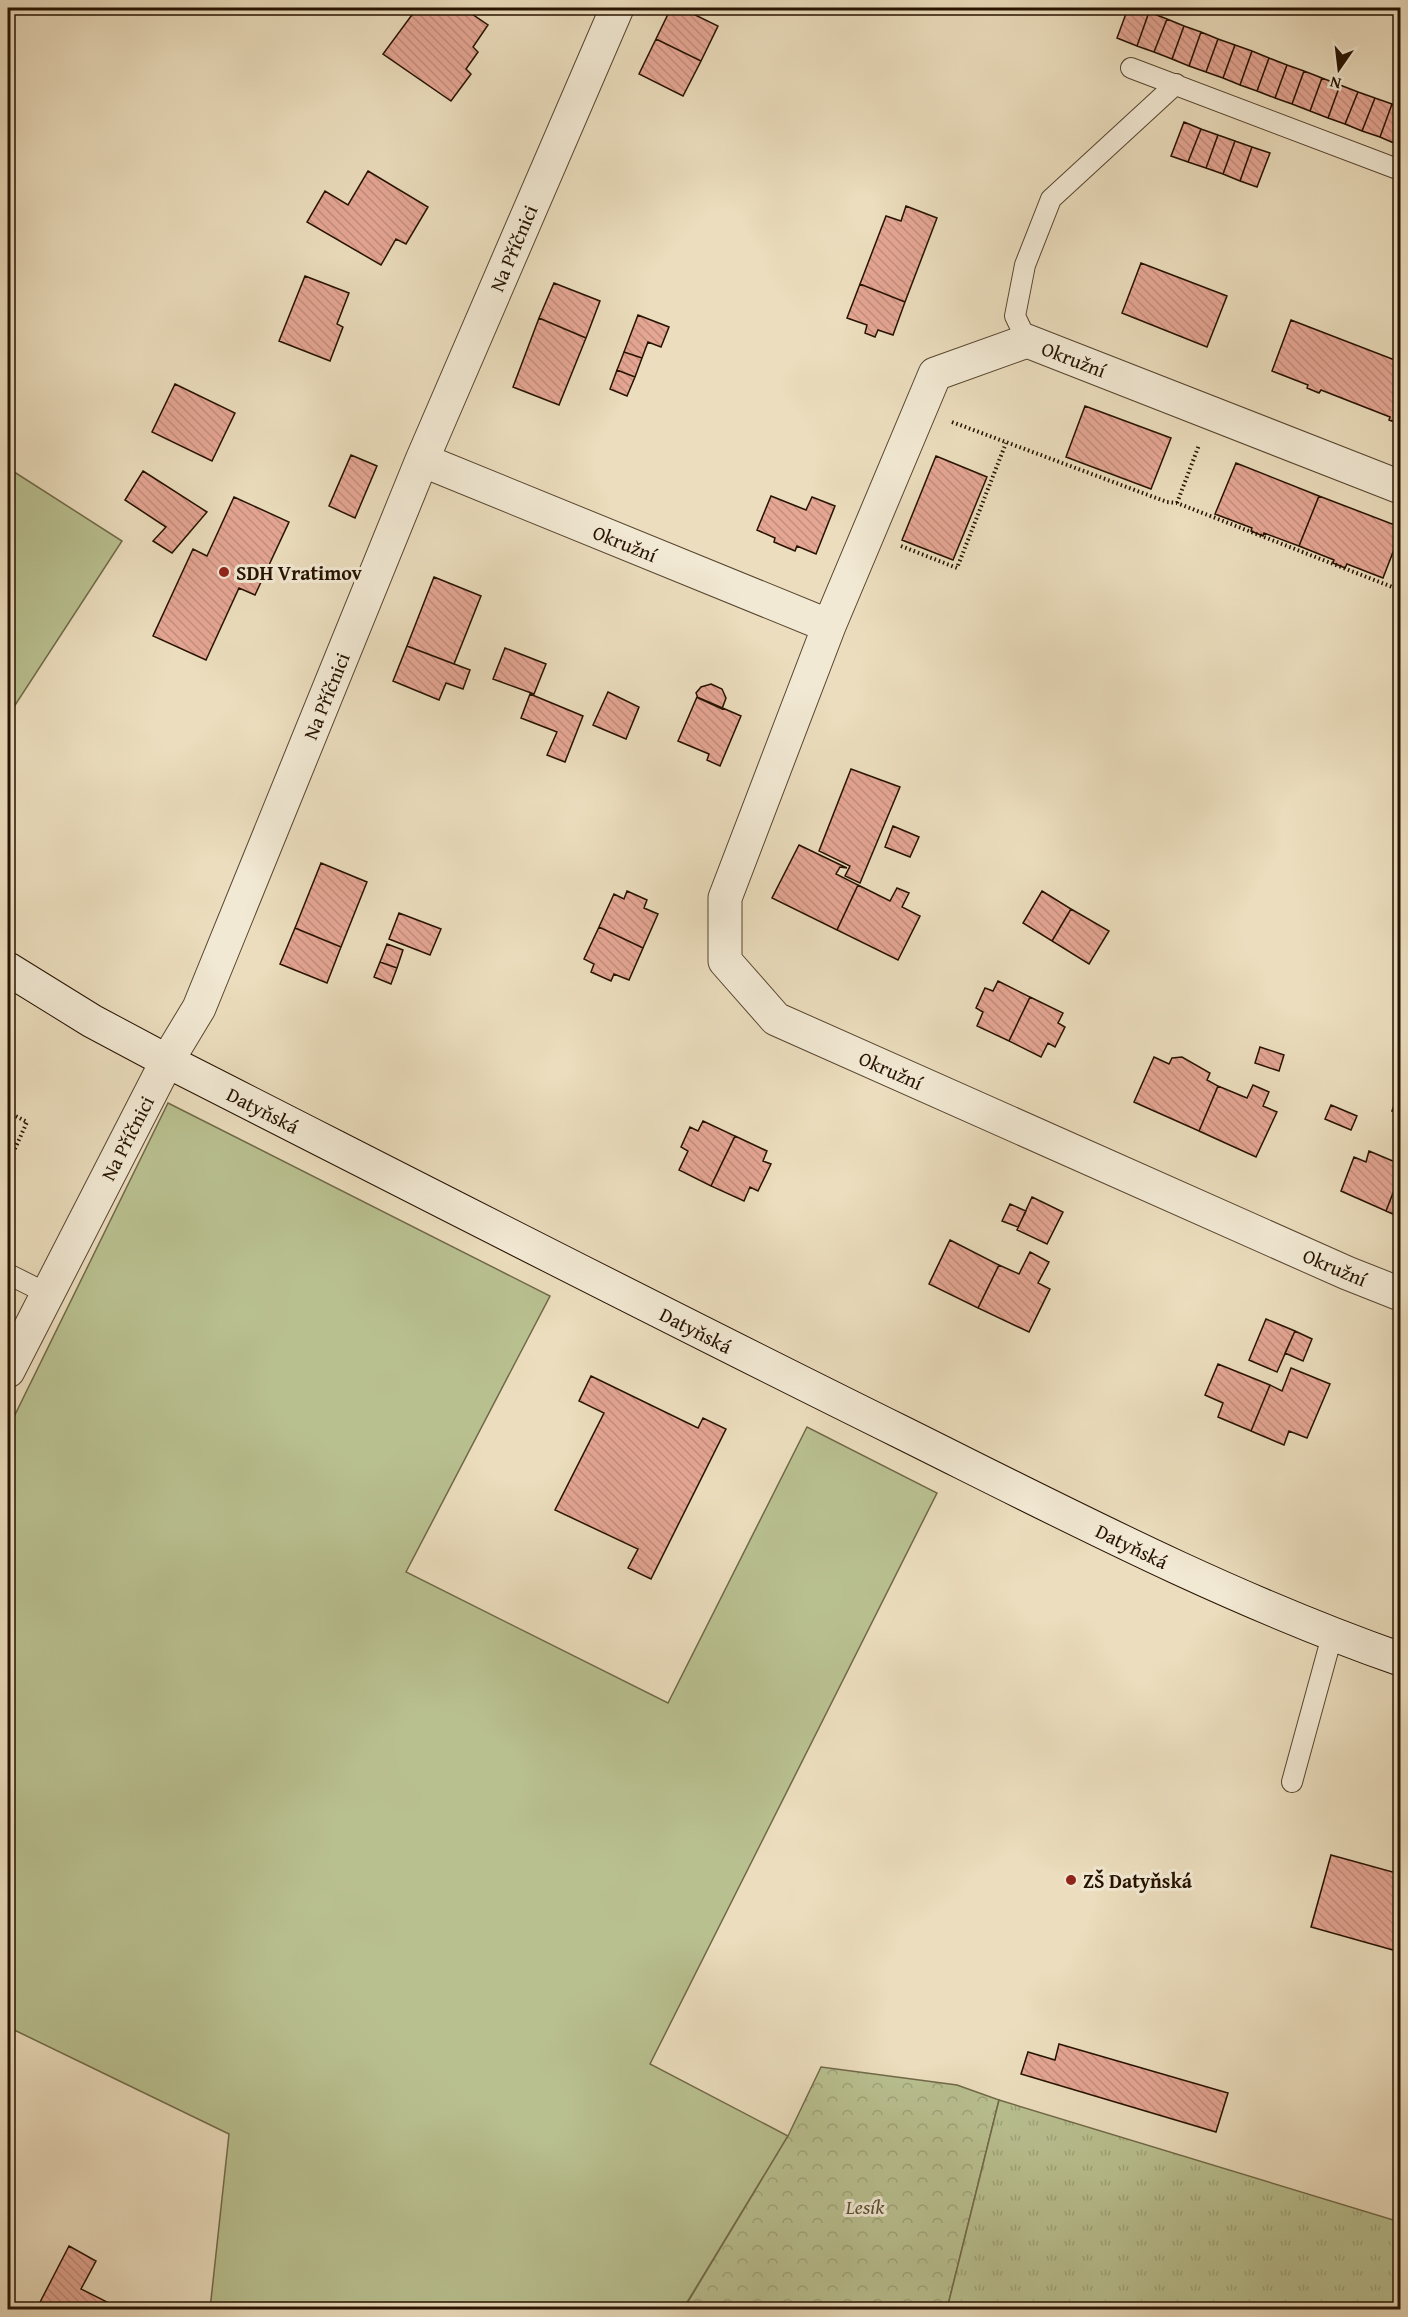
<svg xmlns="http://www.w3.org/2000/svg" width="1408" height="2317" font-family="'Gentium Book Plus',serif">
<style>
.green{fill:#b9c090;stroke:#706948;stroke-width:1.5}
.forest{fill:url(#forest-crowns);stroke:#706948;stroke-width:1.5}
.park{fill:url(#park-tufts);stroke:#706948;stroke-width:1.5}
.building{fill:url(#building-back-hatch);stroke:#261200;stroke-width:1.5}
.lines{fill:none;stroke-linecap:round;stroke-linejoin:round}
.service-casing{stroke:#57452f;stroke-width:22}
.minor-casing{stroke:#57452f;stroke-width:35}
.secondary-casing{stroke:#261200;stroke-width:35}
.path{stroke:#261200;stroke-width:4;stroke-dasharray:1.5 3;stroke-linecap:butt}
.service{stroke:#f2e9d4;stroke-width:20}
.minor{stroke:#f2e9d4;stroke-width:33}
.secondary{stroke:#f2e9d4;stroke-width:33}
.poi-dot{fill:#8f2418;stroke:#f2e9d4;stroke-width:2}
.labels{text-anchor:middle;dominant-baseline:central;stroke-width:6;stroke-linejoin:round;paint-order:stroke}
.street-label{font-size:20px;fill:#261200;stroke:#f2e9d4}
.poi-label{font-size:20px;font-weight:bold;fill:#261200;stroke:#f2e9d4;text-anchor:start}
.park-label{font-size:20px;font-style:italic;fill:#594f32;stroke:#f2e9d4}
</style>
<defs>
<pattern id="forest-crowns" width="20" height="18" patternUnits="userSpaceOnUse" patternTransform="scale(1.5)"><rect width="20" height="18" fill="#b9c090"/><path d="M2 6a3 3 0 1 1 6 0M12 15a3 3 0 1 1 6 0" fill="none" stroke="#9fa47a"/></pattern>
<pattern id="park-tufts" width="24" height="20" patternUnits="userSpaceOnUse" patternTransform="scale(1.5)"><rect width="24" height="20" fill="#b9c090"/><path d="M3 7l-1-3M5 7V3M7 7l1-3M15 17l-1-3M17 17v-4M19 17l1-3" fill="none" stroke="#9fa47a"/></pattern>
<pattern id="building-back-hatch" width="6" height="6" patternUnits="userSpaceOnUse" patternTransform="scale(1.5)"><rect width="6" height="6" fill="#e5a694"/><path d="M-1 5l2 2M0 0l6 6M5-1l2 2" fill="none" stroke="#c48e7e"/></pattern>
</defs>
<rect width="100%" height="100%" fill="#ebddbd"/>
<filter id="stains"><feTurbulence type="fractalNoise" baseFrequency=".00333" numOctaves="4"/><feColorMatrix values="0 0 0 0 .2 0 0 0 0 .09 0 0 0 0 .02 0 0 0 .5 -.17"/></filter>
<radialGradient id="worn" r=".72"><stop offset=".6" stop-color="#630" stop-opacity="0"/><stop offset="1" stop-color="#630" stop-opacity=".3"/></radialGradient>
<path class="green" d="M8,468L122,541L8,716Z
M168,1103L550,1296L406,1572L668,1703L807,1427L937,1493L650,2064L788,2136L683,2309H210L229,2134L8,2027V1429Z"/>
<path class="forest" d="M821,2067L957,2085L999,2100L947,2309L683,2310L788,2136Z"/>
<path class="park" d="M999,2100L1400,2222V2309H947Z"/>
<path class="building" d="M417,8H463L488,25L473,47L478,52L466,69L471,74L451,101L383,54Z
M671,8H681L718,26L701,61L656,39Z
M1128,8L1149,12L1137,46L1117,38Z
M1149,12L1167,19L1154,52L1137,46Z
M1167,19L1184,26L1172,59L1154,52Z
M1184,26L1201,32L1189,66L1172,59Z
M1201,32L1218,39L1206,72L1189,66Z
M656,39L701,61L683,96L639,74Z
M1218,39L1235,45L1223,78L1206,72Z
M1235,45L1252,51L1240,85L1223,78Z
M1252,51L1269,58L1257,91L1240,85Z
M1269,58L1287,65L1275,98L1257,91Z
M1287,65L1304,71L1292,104L1275,98Z
M1304,71L1322,78L1310,111L1292,104Z
M1322,78L1340,85L1328,118L1310,111Z
M1340,85L1358,92L1345,124L1328,118Z
M1358,92L1375,98L1362,131L1345,124Z
M1375,98L1392,104L1380,137L1362,131Z
M1392,104L1400,108V132L1396,144L1380,137Z
M1184,122L1201,129L1188,162L1171,156Z
M1201,129L1218,135L1206,168L1188,162Z
M1218,135L1235,141L1223,174L1206,168Z
M1235,141L1252,147L1240,181L1223,174Z
M1252,147L1270,153L1257,187L1240,181Z
M368,171L428,207L406,244L396,239L381,265L307,222L325,191L348,205Z
M906,206L937,218L905,302L860,284L886,216L901,221Z
M1141,263L1227,296L1207,347L1122,313Z
M305,276L349,293L337,324L343,327L330,361L279,341Z
M554,283L600,301L586,338L539,318Z
M860,284L905,302L893,335L878,330L875,337L865,333L867,325L847,318Z
M638,315L669,327L661,347L648,342L642,358L624,352Z
M539,318L586,338L559,405L513,387Z
M1291,320L1400,362V424L1389,420L1390,417L1321,390L1319,393L1307,388L1308,385L1272,371Z
M624,352L642,358L635,377L617,370Z
M617,370L635,377L627,396L610,389Z
M175,384L235,413L212,461L152,432Z
M1085,406L1171,438L1151,489L1066,457Z
M351,455L377,466L355,518L329,506Z
M936,456L987,477L953,560L902,540Z
M1236,463L1319,496L1299,546L1264,533L1263,536L1251,531L1252,528L1215,514Z
M143,471L207,512L172,553L153,541L166,527L125,500Z
M771,496L806,510L812,497L835,506L816,554L797,546L795,551L774,542L775,538L757,530Z
M1319,496L1400,527V534L1383,578L1347,564L1345,568L1333,563L1334,560L1299,546Z
M234,497L289,522L255,595L239,588L206,660L153,636L193,549L207,556Z
M434,577L481,596L454,664L407,646Z
M407,646L470,670L463,689L446,683L439,700L393,681Z
M505,648L546,664L534,694L493,679Z
M711,684L722,689L726,698L722,709L698,698L696,693L701,687Z
M608,692L639,707L626,739L593,725Z
M530,694L583,716L565,762L547,755L557,732L521,718Z
M697,697L741,716L720,766L707,760L709,754L678,741Z
M851,769L900,787L860,883L845,876L850,866L819,851Z
M893,826L919,837L910,857L885,847Z
M799,845L847,868L840,867L836,874L858,885L837,930L772,898Z
M321,863L367,882L341,947L295,928Z
M858,885L890,901L897,888L909,893L902,907L920,916L898,960L837,930Z
M627,891L647,900L644,908L658,914L643,948L599,927L614,894L624,899Z
M1042,891L1071,909L1052,941L1023,923Z
M1071,909L1109,931L1089,964L1052,941Z
M399,913L441,929L430,955L389,939Z
M599,927L643,948L629,980L614,974L611,981L591,972L594,964L584,959Z
M295,928L341,947L327,983L280,964Z
M387,944L403,950L397,968L380,962Z
M380,962L397,968L391,984L374,977Z
M998,981L1030,997L1009,1041L977,1026L983,1012L976,1008L985,988L993,991Z
M1030,997L1063,1013L1058,1023L1065,1027L1055,1047L1048,1043L1041,1057L1009,1041Z
M1260,1047L1284,1055L1279,1071L1255,1063Z
M1154,1057L1169,1064L1172,1058L1182,1057L1210,1073L1207,1080L1218,1086L1199,1131L1134,1102Z
M1253,1085L1269,1092L1263,1106L1277,1112L1256,1157L1199,1131L1218,1086L1247,1098Z
M1397,1097L1400,1098V1114L1392,1111Z
M1331,1105L1357,1116L1351,1130L1325,1119Z
M703,1121L735,1136L711,1186L679,1170L688,1151L681,1147L690,1127L698,1131Z
M735,1136L767,1151L763,1161L771,1164L758,1191L750,1187L744,1201L711,1186Z
M1369,1151L1400,1164V1175L1386,1211L1341,1191L1354,1157L1366,1162Z
M1400,1175V1217L1386,1211Z
M1032,1197L1063,1212L1047,1244L1017,1230Z
M1010,1204L1026,1211L1018,1227L1002,1221Z
M950,1240L999,1265L978,1308L929,1284Z
M1030,1252L1049,1262L1038,1283L1050,1289L1029,1332L978,1308L999,1265L1019,1274Z
M1266,1319L1295,1331L1277,1372L1249,1360Z
M1295,1331L1312,1339L1303,1361L1285,1353Z
M1218,1364L1270,1385L1251,1431L1218,1417L1223,1403L1205,1395Z
M1291,1368L1330,1384L1307,1438L1289,1431L1284,1445L1251,1431L1270,1385L1282,1391Z
M591,1376L698,1428L703,1418L726,1429L651,1579L628,1568L638,1549L555,1510L604,1413L579,1401Z
M1331,1855L1400,1874V1952L1311,1927Z
M1059,2044L1228,2093L1216,2132L1021,2074L1028,2052L1055,2060Z
M69,2246L96,2261L81,2289L115,2306L113,2310H36Z"/>
<g class="lines">
<g class="service-casing">
<path id="service" d="M1131,68L1400,170
M1027,341L1015,316L1025,265L1051,199L1176,84
M8,1274L46,1293
M1292,1782L1332,1636"/>
</g>
<g class="minor-casing">
<path id="minor" d="M422,460L829,626
M1400,487L1027,341L935,374L829,626L725,898V961L776,1019L1347,1273L1400,1294
M8,1371L167,1061L199,1008L422,460L617,8"/>
</g>
<g class="secondary-casing">
<path id="secondary" d="M8,969L92,1021L167,1061C411,1185 654,1310 899,1431C1064,1513 1226,1598 1400,1659"/>
</g>
<path class="path" d="M952,422L1167,502L1177,503L1400,590
M1177,503L1199,445
M901,546L957,568L1006,443
M8,1112L27,1122L8,1164"/>
<use href="#service" class="service"/>
<use href="#minor" class="minor"/>
<use href="#secondary" class="secondary"/>
</g>
<g class="poi-dot">
<circle cx="224" cy="572" r="6"/>
<circle cx="1071" cy="1880" r="6"/>
</g>
<g class="labels">
<g class="street-label">
<text transform="translate(513 248) rotate(-67)">Na Příčnici</text>
<text transform="translate(1074 359) rotate(21)">Okružní</text>
<text transform="translate(625 543) rotate(22)">Okružní</text>
<text transform="translate(326 696) rotate(-68)">Na Příčnici</text>
<text transform="translate(891 1070) rotate(24)">Okružní</text>
<text transform="translate(263 1110) rotate(27)">Datyňská</text>
<text transform="translate(127 1138) rotate(-63)">Na Příčnici</text>
<text transform="translate(1335 1267) rotate(23)">Okružní</text>
<text transform="translate(696 1330) rotate(27)">Datyňská</text>
<text transform="translate(1132 1546) rotate(26)">Datyňská</text>
</g>
<g class="poi-label">
<text x="236" y="572">SDH Vratimov</text>
<text x="1083" y="1880">ZŠ Datyňská</text>
</g>
<g class="park-label">
<text x="865" y="2206">Lesík</text>
</g>
</g>
<rect width="1408" height="2317" fill="none" stroke="#ebddbd" stroke-width="30"/>
<rect x="9" y="9" width="1390" height="2299" fill="none" stroke="#261200" stroke-width="3"/>
<rect x="15" y="15" width="1378" height="2287" fill="none" stroke="#261200" stroke-width="1.5"/>
<g transform="translate(1339 69) rotate(194)" stroke="#f2e9d4" stroke-width="4.5" paint-order="stroke">
<path d="M0-4.5L10 22L0 15L-10 22Z" fill="#261200"/>
<text y="-9" font-size="16" font-weight="bold" text-anchor="middle" fill="#261200">N</text>
</g>
<rect width="100%" height="100%" filter="url(#stains)"/>
<rect width="100%" height="100%" fill="url(#worn)"/>
</svg>
